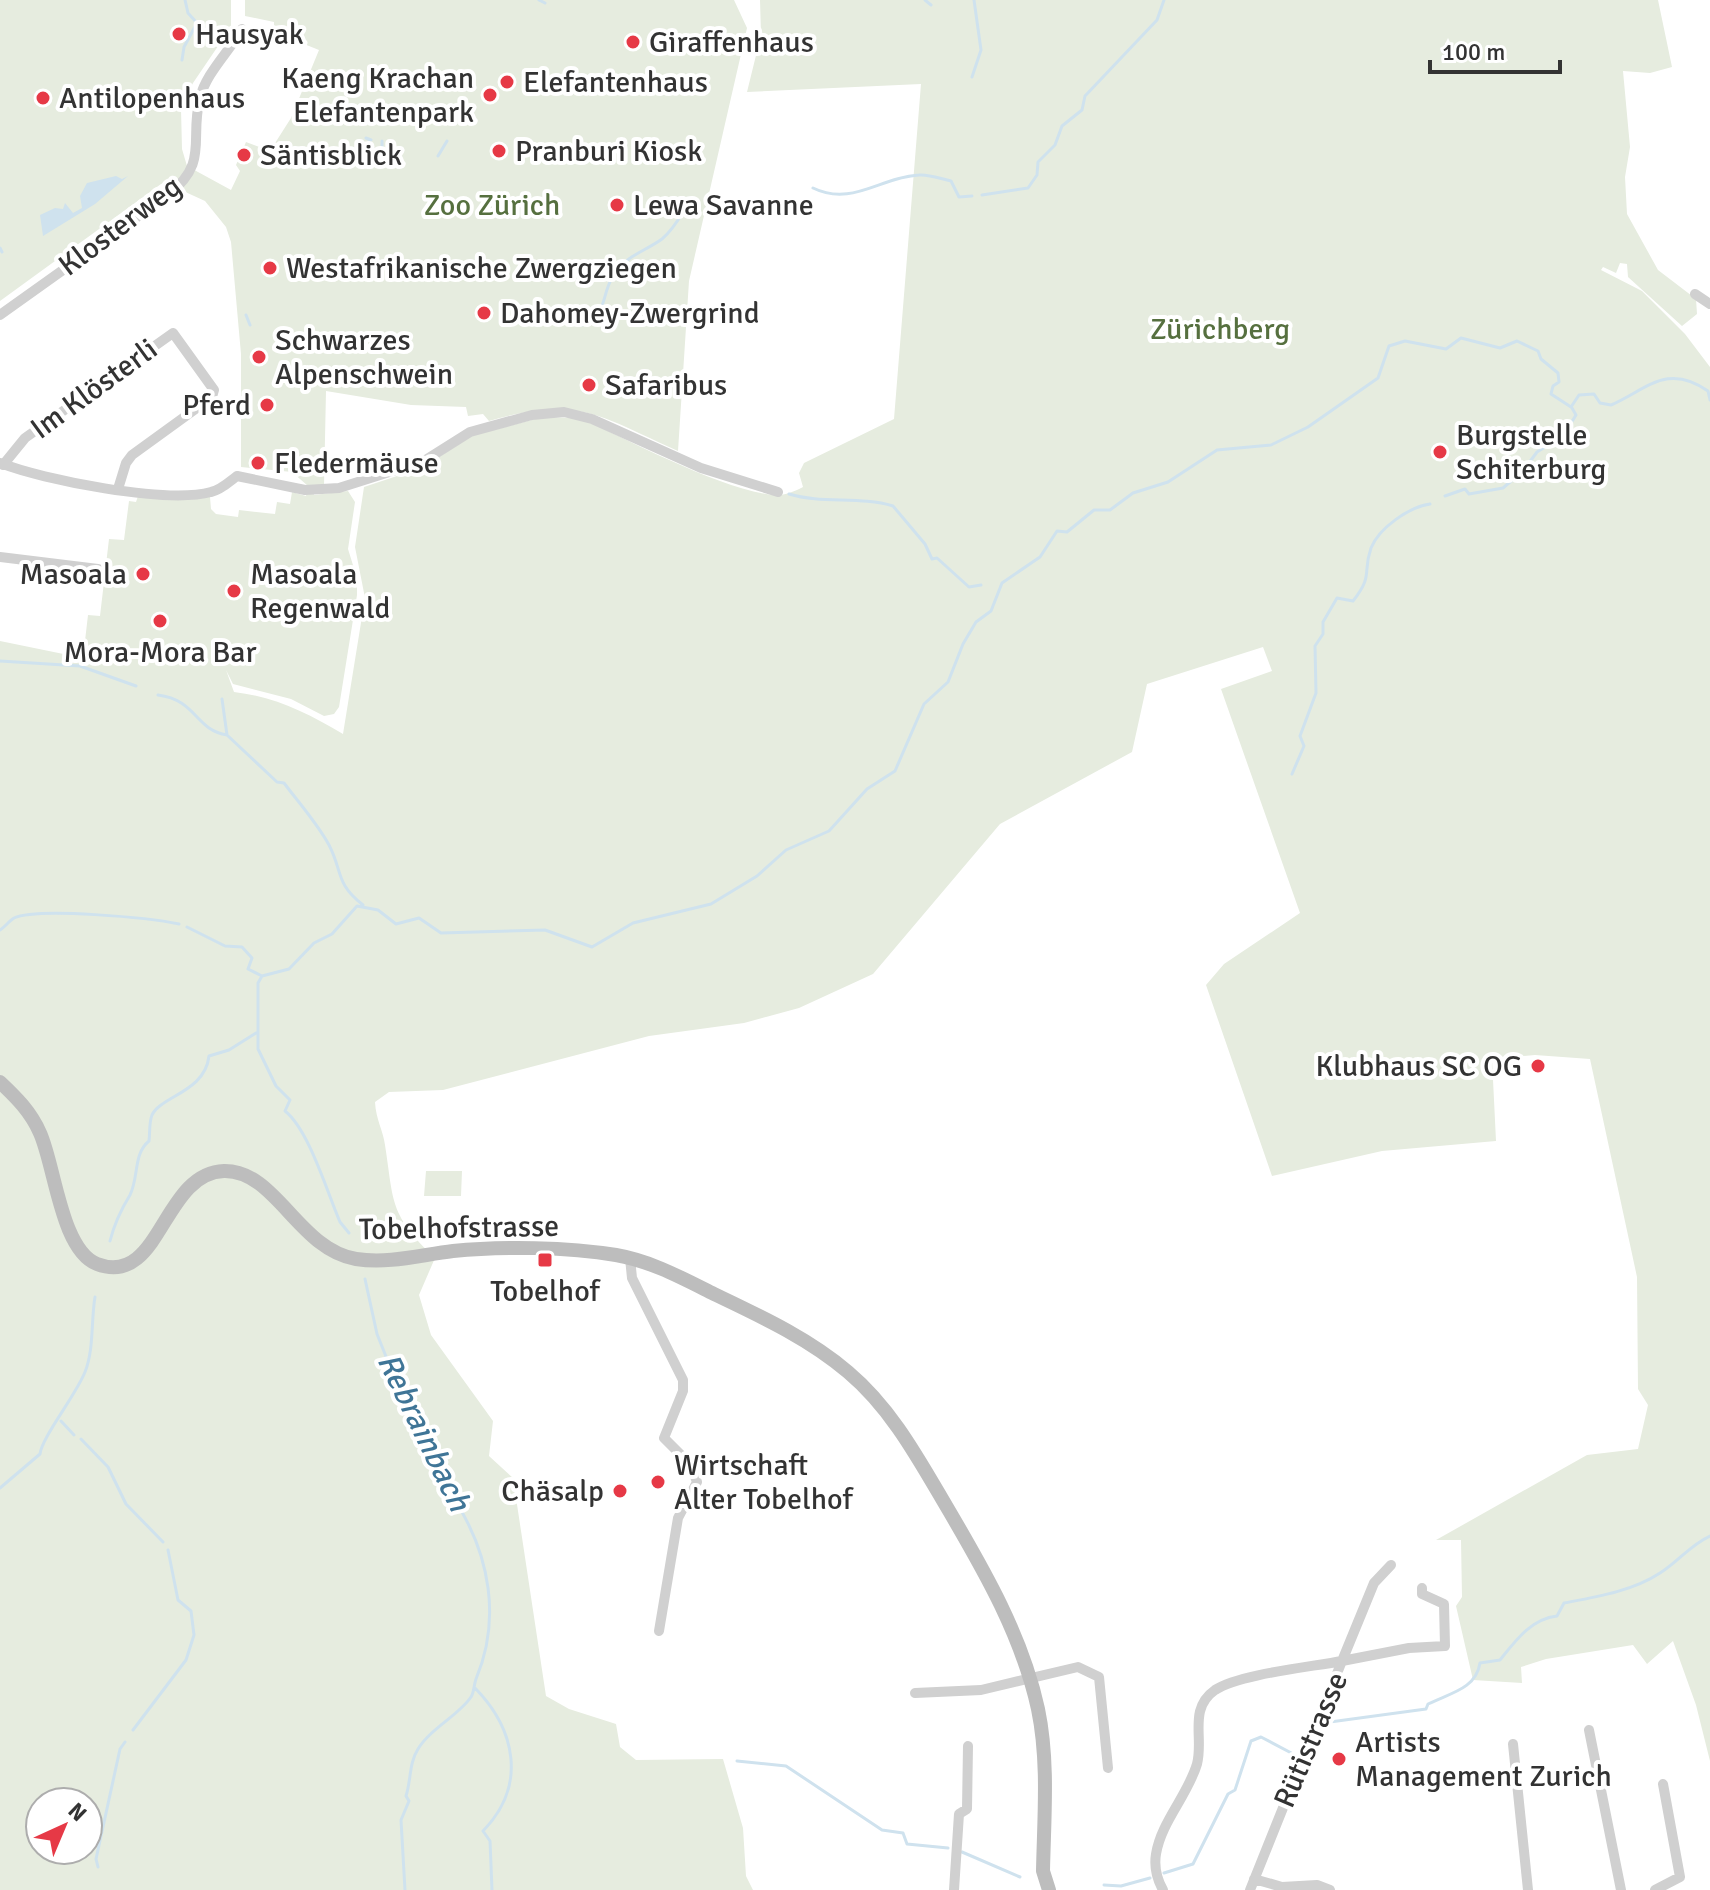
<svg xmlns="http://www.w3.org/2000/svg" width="1710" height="1890" font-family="Signika,sans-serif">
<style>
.green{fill:#e6ecdf;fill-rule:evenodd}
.water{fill:#cfe2ee}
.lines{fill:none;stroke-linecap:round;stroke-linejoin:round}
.stream{stroke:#cfe2ee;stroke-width:3}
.minor{stroke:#d0d0d0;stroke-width:10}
.secondary{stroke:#bdbdbd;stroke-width:14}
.poi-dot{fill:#e63946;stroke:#fff;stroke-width:3}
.labels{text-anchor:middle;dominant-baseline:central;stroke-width:8;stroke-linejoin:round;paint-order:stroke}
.poi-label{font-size:30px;fill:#333;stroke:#fff;text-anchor:start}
.park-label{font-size:30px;fill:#56703f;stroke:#fff}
.street-label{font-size:30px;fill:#333;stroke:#fff}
.water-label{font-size:32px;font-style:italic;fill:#3f7597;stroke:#fff}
</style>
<rect width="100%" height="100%" fill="#fff"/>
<path class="green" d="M0,0H231V27L193,83L181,109L182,149L187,166L231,190L240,171L236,165L246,142L270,151L291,118L319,50L274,32V22L245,16V0H734L747,28L689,281L678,451C598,415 578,395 489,421L483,414L468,416L466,407L411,405L326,391L324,486L315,487L314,495L348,491L355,502L348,549L357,578V595L339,707L334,714L324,716L291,699L233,684L226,670L234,692C276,697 307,713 343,734L365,598L355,547L364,487L424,467L471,436L543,417L580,418C631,441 720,489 773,495C784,496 793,492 803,487L799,473L804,463L894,419L921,84L747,92L761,35L760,0H1658L1672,67L1650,73L1623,71L1630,147L1625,177L1627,214L1658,270L1696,299L1697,314L1682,326L1628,277L1627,264L1620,263L1616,273L1603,267L1601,270L1642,291L1685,334L1710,367V1761L1696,1705L1673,1641L1647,1664L1633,1645L1546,1659L1521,1667L1522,1683L1473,1680L1456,1606L1462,1597L1461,1540H1436L1587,1455L1638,1449L1648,1405L1638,1389L1637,1277L1590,1059L1535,1055L1492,1059L1496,1141L1382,1151L1272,1176L1206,985L1224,964L1300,913L1221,689L1272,671L1263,647L1147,684L1132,752L1000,824L873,974L799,1008L744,1023L649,1036L443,1090L389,1092L375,1102C376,1120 383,1130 385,1145C394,1203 389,1214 435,1258L419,1295L431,1335L493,1421L489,1456L513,1478L546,1696L569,1709L616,1724L620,1747L636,1760L723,1759L743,1828L746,1876L753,1890H0V641L83,658L88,615L100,616L109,539L124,540L129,501L136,502L138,496L210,497L211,509L216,514L238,517L239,510L275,514L277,502L290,504L292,492L306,496L308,486L292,472L241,467V354L231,242L226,227L205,201L181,190L183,186L174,179L161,184L0,301ZM40,1802H88V1850H40Z
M426,1171H462L461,1196H424Z"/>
<path class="water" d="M116,176L122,179L128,176L95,204L43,236L40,215L55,208L63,209L65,203L73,213L82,208L80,196L87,183Z"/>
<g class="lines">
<path class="stream" d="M539,0L545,3
M925,0L931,5
M182,60L184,47L197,23L188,13L185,0
M972,77L981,50L974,0
M366,138L371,140
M382,147V141
M392,149L396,161
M438,156L447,141
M813,188C852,207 880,177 919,175C929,174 941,179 951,181L959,197L972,196
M982,195L1028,188L1037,175L1038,162L1055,145L1062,126L1082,110L1085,96L1157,20L1164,0
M0,248L2,252
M246,315L250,325
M565,316L582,325C607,318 601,295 613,276C626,255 644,252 662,239C672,231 679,219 685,209
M789,494C822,504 860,496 893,506L925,544L932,559L937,558L969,587L981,585
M1445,496L1465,489L1469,494L1503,488L1523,471L1537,452L1563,436L1576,415L1572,408
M0,661L80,666L136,686
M158,695C197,700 195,730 227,735L277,782L284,783C299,803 317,823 329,845C343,872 335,883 363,905
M222,699L227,735
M1292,774L1304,746L1300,736L1316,693L1315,646L1323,634V622L1337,598L1353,601C1374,574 1362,574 1371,548C1379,528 1409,507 1430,504
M187,927L225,946L242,947L252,958L248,969L262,976
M0,930C5,927 9,921 14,918C38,907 151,918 179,924
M349,1233L340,1222C327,1192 309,1130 285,1111L290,1100L276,1086L258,1049V983L262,976L289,969L314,943L332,934L357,906L378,910L396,924L419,918L441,933L545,930L592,947L633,923L711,904L757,876L786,850L829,831L867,789L895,771L924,704L948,682L963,644L976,622L991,611L1002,583L1040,557L1057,531L1067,532L1094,510H1110L1133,493L1168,482L1217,450L1271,445L1308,427L1378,378L1389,346L1405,341L1446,349L1461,338L1500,348L1517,341L1538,351L1541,359L1558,373L1559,382L1553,386L1551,394L1571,407L1579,395L1594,394L1600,403L1611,405C1646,390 1667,362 1708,391L1710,400
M110,1241C114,1225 122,1208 130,1195C139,1177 133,1154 149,1141C150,1133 149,1122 152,1115C161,1096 205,1092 209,1056L229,1050L256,1033
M365,1279L377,1334L395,1379L421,1416L439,1460L459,1490L456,1502C490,1556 501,1620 476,1679C474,1684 474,1693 471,1697C459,1715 430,1729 418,1749C409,1763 411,1781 406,1796L409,1801L401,1820L405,1890
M61,1421L74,1435
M81,1439L108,1467L126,1504L163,1542
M0,1488L40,1454C42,1437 76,1395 85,1372C94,1350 91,1320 95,1297
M475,1688C516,1730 527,1786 483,1831L490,1841L492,1890
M1330,1722L1426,1709L1428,1704C1450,1693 1476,1689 1480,1663L1500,1660C1516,1640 1531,1619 1557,1616L1564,1603C1596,1597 1633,1591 1660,1573C1679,1561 1690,1545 1710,1536
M133,1730L186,1660L194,1635L191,1611L178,1600L168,1550
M737,1761L786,1766L882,1830L903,1833L907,1844L948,1848
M962,1852L1020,1877
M98,1867L96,1859L120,1749L125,1742
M1164,1873L1193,1864L1228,1794L1235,1790L1251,1741L1261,1737L1297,1756
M1104,1885L1121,1886L1150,1878"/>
<path class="minor" d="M1695,294L1710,304
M0,315L168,195C210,162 189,140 200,98C206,73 229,52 242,29
M0,463C43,480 166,504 211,492C221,490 229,482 237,476L305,490L339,488L424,461L470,432L532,415L564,412L592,419L701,468L778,492
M3,465L25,438L173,333L214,390L212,397L132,455L126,463L118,489
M0,557L98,569
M630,1258L632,1278L683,1380V1391L664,1438L691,1465L697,1482L678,1518L659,1631
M915,1693L981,1690L1078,1667L1099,1677L1108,1768
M1589,1730L1621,1890
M1513,1744L1528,1890
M1254,1879L1282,1887L1317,1885L1330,1890
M954,1890L959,1814L967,1809L968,1746
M1163,1890C1157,1879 1154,1866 1156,1854C1161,1822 1188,1795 1197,1764C1204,1738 1188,1709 1215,1690C1239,1674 1311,1667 1342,1661L1374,1583L1391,1565
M1250,1890L1342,1661L1409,1648L1445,1646L1444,1604L1422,1594V1588
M1655,1890L1680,1877L1663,1784"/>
<path class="secondary" d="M0,1082C16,1097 31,1112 40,1133C55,1166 61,1250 97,1264C161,1288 162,1173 224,1171C276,1170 298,1249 356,1259C389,1264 420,1255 453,1251C502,1246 568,1247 616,1255C651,1261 682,1278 714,1294C760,1316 808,1338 848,1372C892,1409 919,1460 948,1509C985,1572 1022,1636 1038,1709C1049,1762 1044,1818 1043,1871L1049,1890"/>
</g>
<g class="poi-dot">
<circle cx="179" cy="34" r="8"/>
<circle cx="633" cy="42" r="8"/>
<circle cx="507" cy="82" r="8"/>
<circle cx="490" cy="95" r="8"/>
<circle cx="43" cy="98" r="8"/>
<circle cx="499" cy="151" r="8"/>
<circle cx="244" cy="155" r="8"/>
<circle cx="617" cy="205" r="8"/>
<circle cx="270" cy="268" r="8"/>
<circle cx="484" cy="313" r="8"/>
<circle cx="259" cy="357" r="8"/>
<circle cx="589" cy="385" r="8"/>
<circle cx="267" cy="405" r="8"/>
<circle cx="1440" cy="452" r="8"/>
<circle cx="258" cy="463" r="8"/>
<circle cx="143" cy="574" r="8"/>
<circle cx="234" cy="591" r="8"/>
<circle cx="160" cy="621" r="8"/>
<circle cx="1538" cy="1066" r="8"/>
<rect x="537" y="1252" width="16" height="16" rx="4"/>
<circle cx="658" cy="1482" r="8"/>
<circle cx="620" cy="1491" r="8"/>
<circle cx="1339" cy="1759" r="8"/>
</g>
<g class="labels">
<g class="poi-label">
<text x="195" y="34">Hausyak</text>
<text x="649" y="42">Giraffenhaus</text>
<text x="474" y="78" text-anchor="end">Kaeng Krachan<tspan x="474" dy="34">Elefantenpark</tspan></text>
<text x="523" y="82">Elefantenhaus</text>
<text x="59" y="98">Antilopenhaus</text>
<text x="515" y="151">Pranburi Kiosk</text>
<text x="260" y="155">Säntisblick</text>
<text x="633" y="205">Lewa Savanne</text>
<text x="286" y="268">Westafrikanische Zwergziegen</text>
<text x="500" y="313">Dahomey-Zwergrind</text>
<text x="275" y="340">Schwarzes<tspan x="275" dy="34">Alpenschwein</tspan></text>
<text x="605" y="385">Safaribus</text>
<text x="251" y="405" text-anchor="end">Pferd</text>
<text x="1456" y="435">Burgstelle<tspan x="1456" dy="34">Schiterburg</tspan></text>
<text x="274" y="463">Fledermäuse</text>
<text x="127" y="574" text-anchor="end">Masoala</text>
<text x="250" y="574">Masoala<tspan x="250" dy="34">Regenwald</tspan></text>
<text x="160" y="652" text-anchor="middle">Mora-Mora Bar</text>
<text x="1522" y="1066" text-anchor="end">Klubhaus SC OG</text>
<text x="545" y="1291" text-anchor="middle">Tobelhof</text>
<text x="674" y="1465">Wirtschaft<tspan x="674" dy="34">Alter Tobelhof</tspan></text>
<text x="604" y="1491" text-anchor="end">Chäsalp</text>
<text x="1355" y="1742">Artists<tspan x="1355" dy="34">Management Zurich</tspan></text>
</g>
<g class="park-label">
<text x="492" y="205">Zoo Zürich</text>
<text x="1220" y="329">Zürichberg</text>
</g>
<g class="street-label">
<text transform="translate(120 226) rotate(-37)">Klosterweg</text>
<text transform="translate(94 389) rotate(-36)">Im Klösterli</text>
<text transform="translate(459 1228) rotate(-1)">Tobelhofstrasse</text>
<text transform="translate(1311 1740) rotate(-67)">Rütistrasse</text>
</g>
<g class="water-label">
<text transform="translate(424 1432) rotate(64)">Rebrainbach</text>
</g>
</g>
<g transform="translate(64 1826) rotate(44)"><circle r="38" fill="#ffffff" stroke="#adadad" stroke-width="2"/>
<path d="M0-6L14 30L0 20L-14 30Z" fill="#e63946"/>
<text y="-12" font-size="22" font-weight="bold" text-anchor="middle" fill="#333333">N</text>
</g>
<path d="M1430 60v12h130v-12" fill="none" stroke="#333333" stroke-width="4"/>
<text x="1442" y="60" font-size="24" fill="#333333" stroke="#ffffff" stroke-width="6" paint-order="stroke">100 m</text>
</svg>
